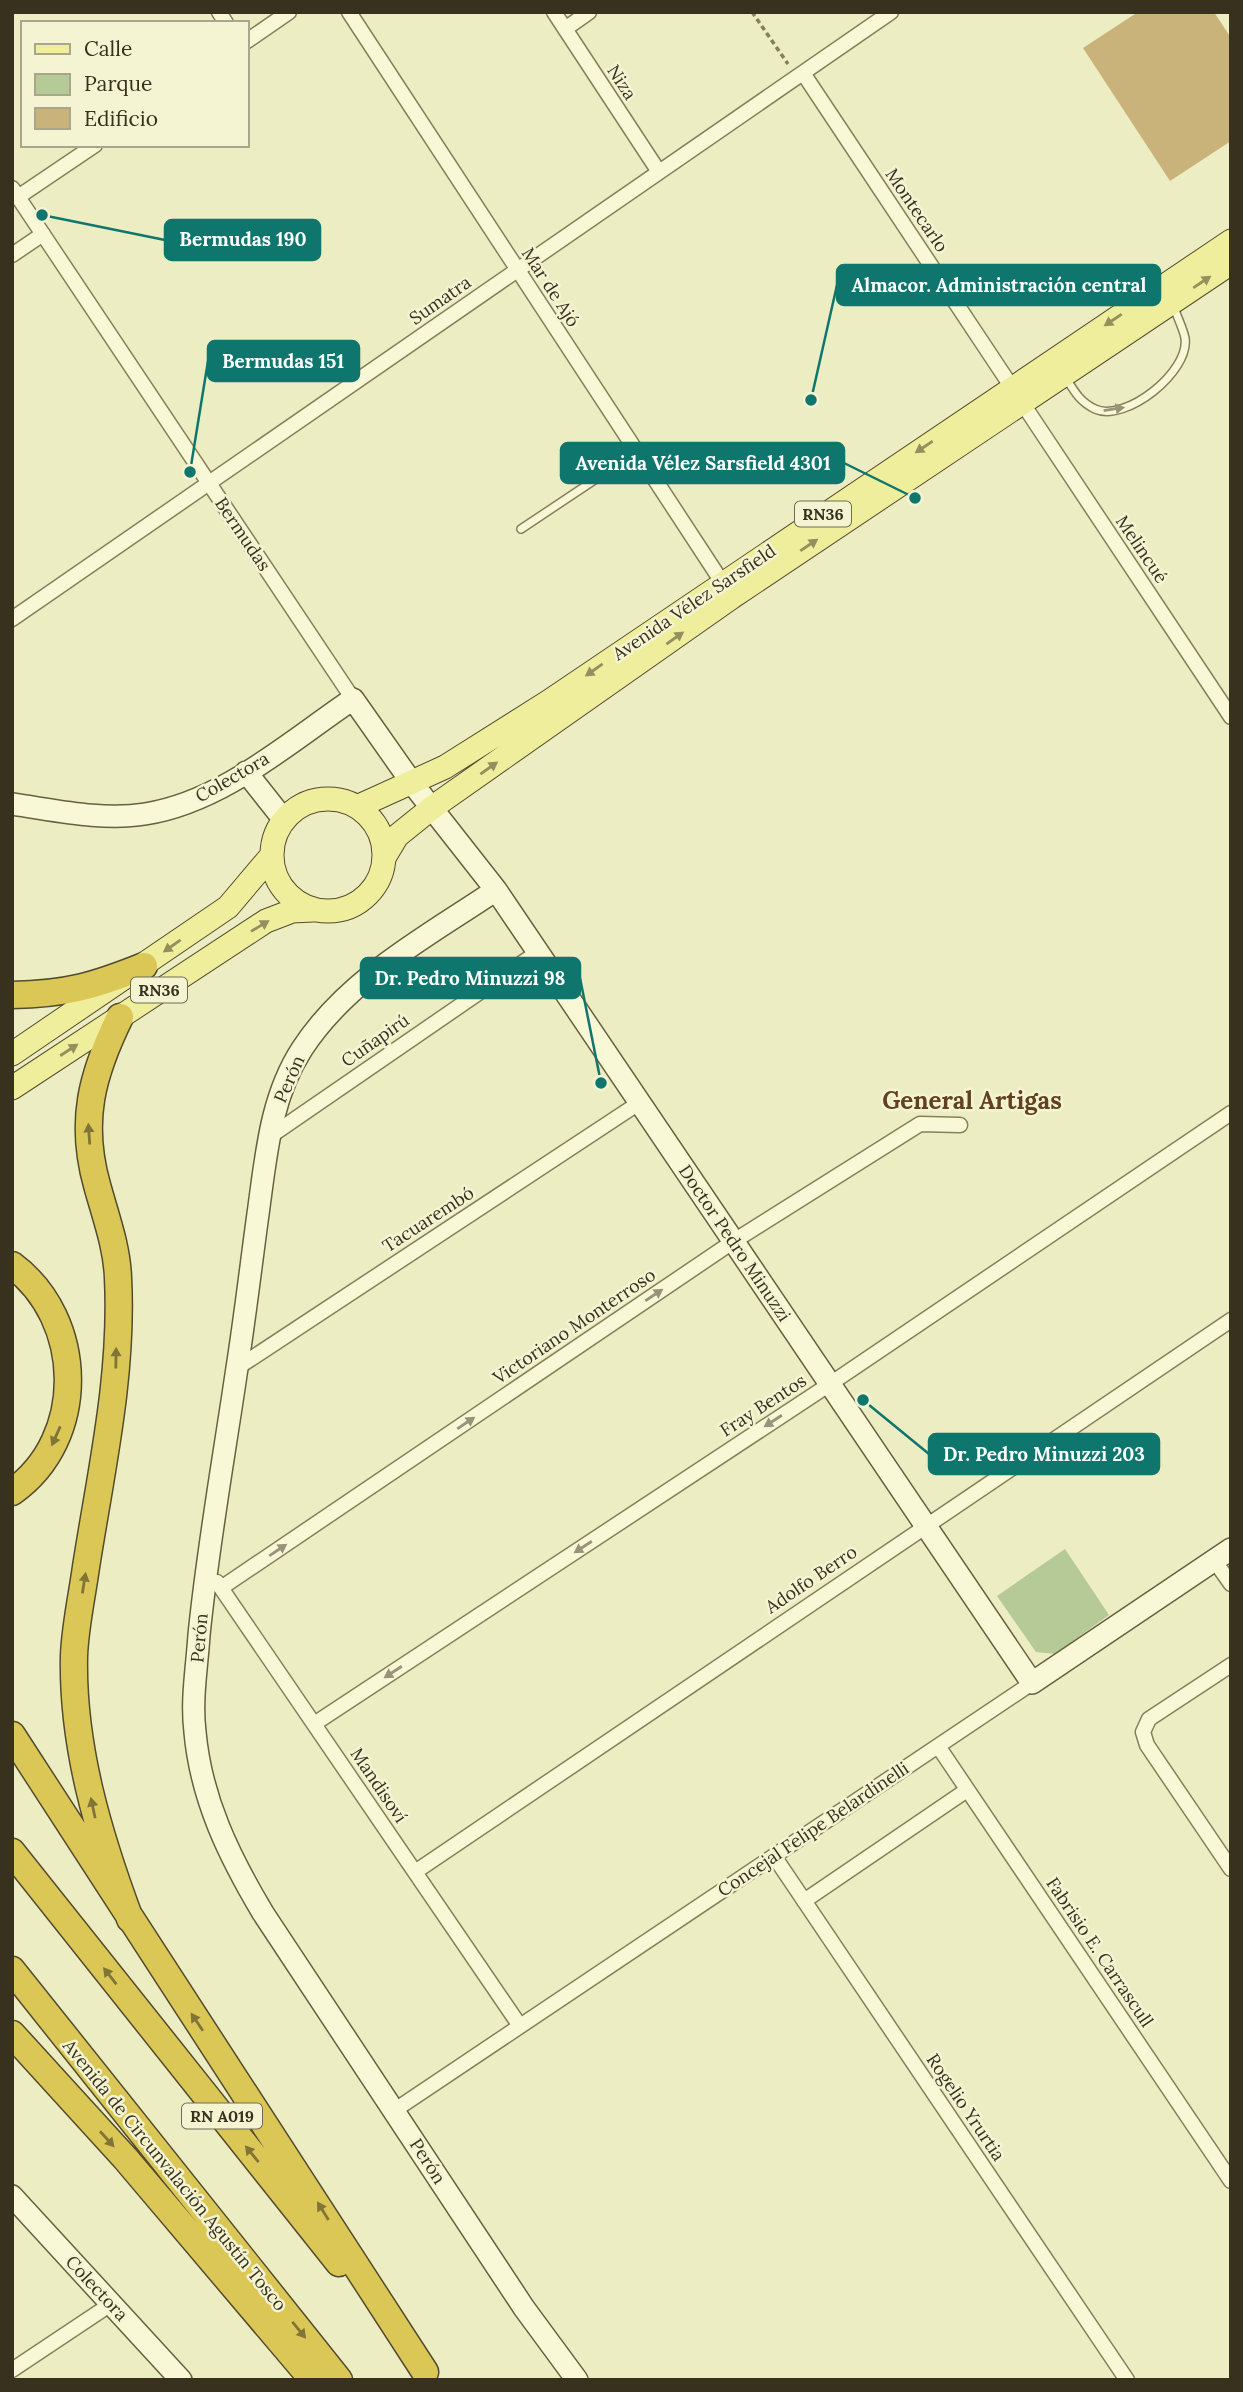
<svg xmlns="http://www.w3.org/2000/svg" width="1243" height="2392" font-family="Lora,serif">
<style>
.green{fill:#b5ca97}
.building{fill:#cab37a}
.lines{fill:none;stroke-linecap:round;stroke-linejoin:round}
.lane-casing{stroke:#867f5a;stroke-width:10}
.street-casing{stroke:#867f5a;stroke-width:17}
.secondary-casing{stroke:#68603e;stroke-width:24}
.primary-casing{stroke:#544b2f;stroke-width:25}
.highway-casing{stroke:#544b2f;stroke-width:29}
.path{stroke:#867f5a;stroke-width:3.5;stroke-dasharray:5 3.5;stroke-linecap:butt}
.lane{stroke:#f8f8d6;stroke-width:7}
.street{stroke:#f8f8d6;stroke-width:14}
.secondary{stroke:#f8f8d6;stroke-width:21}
.primary{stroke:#efee9c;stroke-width:23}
.highway{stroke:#dac756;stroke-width:26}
.oneway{fill:#93905d}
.oneway2{fill:#98947a}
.oneway3{fill:#807437}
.labels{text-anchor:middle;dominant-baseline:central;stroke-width:5;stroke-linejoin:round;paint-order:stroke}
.shield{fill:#f4f4d3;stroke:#706c54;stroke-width:2}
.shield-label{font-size:16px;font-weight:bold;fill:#37311e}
.street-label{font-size:18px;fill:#37311e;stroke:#f4f4d3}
.district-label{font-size:24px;font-weight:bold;fill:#62411f;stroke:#f4f4d3}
.leader{fill:none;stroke:#0f766e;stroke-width:2.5}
.callout-dot{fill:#0f766e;stroke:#f4f4d3;stroke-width:2.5}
.callout{fill:#0f766e;stroke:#0f766e;stroke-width:2.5}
.callout-label{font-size:19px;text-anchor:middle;font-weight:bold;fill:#fff}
</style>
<rect width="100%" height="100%" fill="#ededc3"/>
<path class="green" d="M1065,1549L1109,1615L1055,1654L1036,1652L997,1596Z"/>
<path class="building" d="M1138,12H1214L1231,38V141L1170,181L1083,48Z"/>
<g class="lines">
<g class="lane-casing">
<path id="lane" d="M1066,378C1074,391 1080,402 1095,409C1125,423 1190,372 1185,338C1183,328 1177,317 1174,307
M521,529L635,453"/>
</g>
<g class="street-casing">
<path id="street" d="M219,12L226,23
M349,12L722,582
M554,12L659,172
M565,29L589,12
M247,41L289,12
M803,73L1231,717
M12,188L353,699
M18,197L95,145
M12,255L43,234
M12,619L891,12
M269,1137L538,952
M237,1368L639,1103
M1214,1560L1231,1584
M217,1582L520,2026
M221,1588L734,1241L920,1124L960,1125
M1231,1665L1149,1719L1143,1732L1147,1745L1231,1869
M314,1724L830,1384L1231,1113
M938,1746L1231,2181
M774,1856L1127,2380
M415,1872L1231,1320
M804,1901L967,1790
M395,2110L1032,1683
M12,2370L111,2304"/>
</g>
<g class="secondary-casing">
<path id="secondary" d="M246,772L284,820
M12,804C55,810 102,821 145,814C223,802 289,742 353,699L412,783L496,890L1032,1683L1231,1549
M496,890C428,936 348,978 302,1049C270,1098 266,1157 258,1214C251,1265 245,1317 237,1368C224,1457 208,1545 199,1635C197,1667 191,1700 195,1732C201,1799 229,1856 263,1913L524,2308L577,2380
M12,2196L181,2380"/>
</g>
<g class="primary-casing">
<path id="primary" d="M272 855a56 56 0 1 1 112 0a56 56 0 1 1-112 0Z
M357,807L445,767L548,702L1231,241
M385,856L397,836L433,807L732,597L1231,263
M12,1054L228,907L272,855
M12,1088L266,921L292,911L313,910"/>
</g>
<g class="highway-casing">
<path id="highway" d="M12,995C67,994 94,986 144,966
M120,1017C92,1074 79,1121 97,1185C105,1215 117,1246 118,1278C123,1376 101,1471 86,1567C82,1596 75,1627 74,1656C72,1747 99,1836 130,1919
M12,1265C85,1319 88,1439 12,1492
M12,1735L425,2372
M12,1852L339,2263
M12,1970L339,2380
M12,2034L125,2158L313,2380"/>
</g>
<path class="path" d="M752,12L788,64"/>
<use href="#lane" class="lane"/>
<use href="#street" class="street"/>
<use href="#secondary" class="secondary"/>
<use href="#primary" class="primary"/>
<use href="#highway" class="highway"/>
</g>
<defs><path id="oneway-solid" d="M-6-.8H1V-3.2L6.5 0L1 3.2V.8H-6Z" transform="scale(1.75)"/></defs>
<g class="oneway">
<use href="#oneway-solid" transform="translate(1202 282) rotate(-34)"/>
<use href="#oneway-solid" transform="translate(1113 320) rotate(146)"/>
<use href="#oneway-solid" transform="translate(924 447) rotate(146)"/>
<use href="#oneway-solid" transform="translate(809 545) rotate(-34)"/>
<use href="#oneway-solid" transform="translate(675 638) rotate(-35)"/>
<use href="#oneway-solid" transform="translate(594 670) rotate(145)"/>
<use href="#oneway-solid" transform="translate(489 768) rotate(-35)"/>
<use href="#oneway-solid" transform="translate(260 926) rotate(-31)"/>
<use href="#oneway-solid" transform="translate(172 946) rotate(145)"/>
<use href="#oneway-solid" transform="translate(69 1050) rotate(-33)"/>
</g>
<g class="oneway2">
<use href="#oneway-solid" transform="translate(1114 409) rotate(-9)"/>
<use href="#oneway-solid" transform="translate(654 1295) rotate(-34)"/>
<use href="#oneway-solid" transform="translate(773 1421) rotate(147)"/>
<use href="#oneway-solid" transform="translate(466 1423) rotate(-34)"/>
<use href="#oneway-solid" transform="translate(583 1547) rotate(147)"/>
<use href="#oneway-solid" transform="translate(278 1550) rotate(-34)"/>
<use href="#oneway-solid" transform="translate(393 1672) rotate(147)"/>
</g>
<g class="oneway3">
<use href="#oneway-solid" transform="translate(89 1134) rotate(-94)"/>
<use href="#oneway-solid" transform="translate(116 1358) rotate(-89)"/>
<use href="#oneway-solid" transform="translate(56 1436) rotate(114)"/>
<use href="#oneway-solid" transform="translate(84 1583) rotate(-81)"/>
<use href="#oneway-solid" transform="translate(93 1808) rotate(-102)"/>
<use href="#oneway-solid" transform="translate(110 1976) rotate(-128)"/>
<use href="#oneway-solid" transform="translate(197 2022) rotate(-124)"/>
<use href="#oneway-solid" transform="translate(107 2139) rotate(48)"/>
<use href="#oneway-solid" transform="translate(252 2154) rotate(-129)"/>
<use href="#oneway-solid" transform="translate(323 2211) rotate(-122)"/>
<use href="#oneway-solid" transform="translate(299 2330) rotate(51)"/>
</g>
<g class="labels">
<g class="shield">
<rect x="795" y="501.5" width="56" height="25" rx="5"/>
<rect x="131" y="977.5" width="56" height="25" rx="5"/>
<rect x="182" y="2103.5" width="80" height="25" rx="5"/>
</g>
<g class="shield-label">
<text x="823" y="514">RN36</text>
<text x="159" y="990">RN36</text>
<text x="222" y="2116">RN A019</text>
</g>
<g class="street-label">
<text transform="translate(622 82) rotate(57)">Niza</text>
<text transform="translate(917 210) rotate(56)">Montecarlo</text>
<text transform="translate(551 287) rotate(57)">Mar de Ajó</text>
<text transform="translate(440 300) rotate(-35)">Sumatra</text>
<text transform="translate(243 534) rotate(56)">Bermudas</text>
<text transform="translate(1142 549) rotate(56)">Melincué</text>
<text transform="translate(694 602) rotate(-34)">Avenida Vélez Sarsfield</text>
<text transform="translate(232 777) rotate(-30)">Colectora</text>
<text transform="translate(375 1040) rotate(-35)">Cuñapirú</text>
<text transform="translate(289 1079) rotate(-66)">Perón</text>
<text transform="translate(428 1219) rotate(-33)">Tacuarembó</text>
<text transform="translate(735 1243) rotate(56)">Doctor Pedro Minuzzi</text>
<text transform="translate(574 1326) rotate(-34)">Victoriano Monterroso</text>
<text transform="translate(763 1405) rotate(-33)">Fray Bentos</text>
<text transform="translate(811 1579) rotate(-34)">Adolfo Berro</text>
<text transform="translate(199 1638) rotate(-85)">Perón</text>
<text transform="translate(379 1785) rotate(56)">Mandisoví</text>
<text transform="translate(813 1829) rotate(-34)">Concejal Felipe Belardinelli</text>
<text transform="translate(1100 1952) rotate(56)">Fabrisio E. Carrascull</text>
<text transform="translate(966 2107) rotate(56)">Rogelio Yrurtia</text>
<text transform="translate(428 2161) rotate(57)">Perón</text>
<text transform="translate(175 2175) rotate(51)">Avenida de Circunvalación Agustín Tosco</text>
<text transform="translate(97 2288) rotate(47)">Colectora</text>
</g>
<g class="district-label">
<text x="972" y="1100">General Artigas</text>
</g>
</g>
<path class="leader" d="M42 215L165 240M811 400L837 285M190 472L208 361M915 498L844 463M601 1083L580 978M863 1400L929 1454"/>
<g class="callout-dot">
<circle cx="42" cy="215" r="7"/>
<circle cx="811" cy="400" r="7"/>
<circle cx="190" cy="472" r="7"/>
<circle cx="915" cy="498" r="7"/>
<circle cx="601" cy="1083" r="7"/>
<circle cx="863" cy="1400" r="7"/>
</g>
<g class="callout">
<rect x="165" y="220" width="155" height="40" rx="7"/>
<rect x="837" y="265" width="323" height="40" rx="7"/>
<rect x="208" y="341" width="151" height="40" rx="7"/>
<rect x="561" y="443" width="283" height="40" rx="7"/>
<rect x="361" y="958" width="219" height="40" rx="7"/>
<rect x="929" y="1434" width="230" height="40" rx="7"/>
</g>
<g class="callout-label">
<text x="243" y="246">Bermudas 190</text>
<text x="999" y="292">Almacor. Administración central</text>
<text x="283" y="368">Bermudas 151</text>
<text x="703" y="470">Avenida Vélez Sarsfield 4301</text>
<text x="470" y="985">Dr. Pedro Minuzzi 98</text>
<text x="1044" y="1461">Dr. Pedro Minuzzi 203</text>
</g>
<rect width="1243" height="2392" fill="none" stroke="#37311e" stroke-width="28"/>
<rect x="21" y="21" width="228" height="126" fill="#f4f4d3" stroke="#a8a68b" stroke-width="2"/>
<rect x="35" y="44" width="35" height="10" fill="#efee9c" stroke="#a8a68b" stroke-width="2"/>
<text x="84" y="56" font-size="21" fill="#37311e">Calle</text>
<rect x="35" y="74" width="35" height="21" fill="#b5ca97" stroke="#a8a68b" stroke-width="2"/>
<text x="84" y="91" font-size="21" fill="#37311e">Parque</text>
<rect x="35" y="108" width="35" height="21" fill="#cab37a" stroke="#a8a68b" stroke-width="2"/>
<text x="84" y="126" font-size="21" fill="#37311e">Edificio</text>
</svg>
